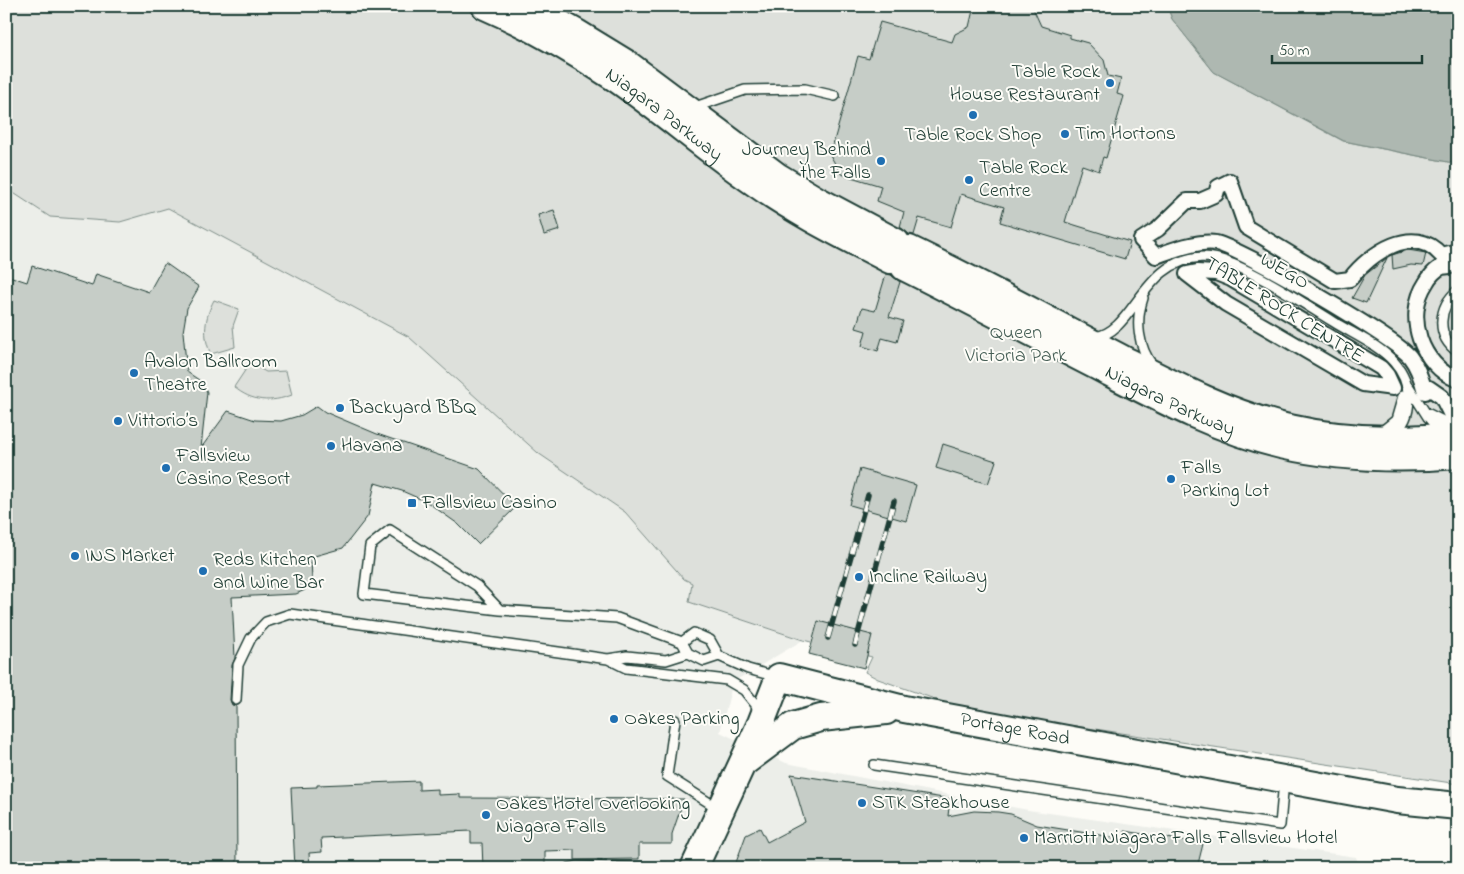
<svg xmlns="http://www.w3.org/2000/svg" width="1464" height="874" font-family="'Indie Flower',sans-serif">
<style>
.built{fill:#eceee9}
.green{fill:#dde0db;stroke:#7e8e88}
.water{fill:#aeb8b1;stroke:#75877f}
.building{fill:#c6cdc7;stroke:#1f3d34}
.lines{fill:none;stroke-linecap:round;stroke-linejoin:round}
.service-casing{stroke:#1f3d34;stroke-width:12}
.pedestrian-casing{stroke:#1f3d34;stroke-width:18}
.secondary-casing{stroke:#1f3d34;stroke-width:30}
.service{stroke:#fdfcf7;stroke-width:9}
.pedestrian{stroke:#fdfcf7;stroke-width:14}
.secondary{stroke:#fdfcf7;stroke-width:26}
.rail-casing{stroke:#1f3d34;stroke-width:5.5}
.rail{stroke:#fdfcf7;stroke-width:4;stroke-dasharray:11;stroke-linecap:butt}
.poi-dot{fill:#1f6fb2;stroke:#fdfcf7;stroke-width:2}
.labels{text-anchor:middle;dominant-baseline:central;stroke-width:4;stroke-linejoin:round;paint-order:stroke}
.poi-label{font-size:20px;fill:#1f3d34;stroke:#fdfcf7;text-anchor:start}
.street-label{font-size:20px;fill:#1f3d34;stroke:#fdfcf7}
.park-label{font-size:20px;fill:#455e55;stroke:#fdfcf7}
</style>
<rect width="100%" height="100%" fill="#fdfcf7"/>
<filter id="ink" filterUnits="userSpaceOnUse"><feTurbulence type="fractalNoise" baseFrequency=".02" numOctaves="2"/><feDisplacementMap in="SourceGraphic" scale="10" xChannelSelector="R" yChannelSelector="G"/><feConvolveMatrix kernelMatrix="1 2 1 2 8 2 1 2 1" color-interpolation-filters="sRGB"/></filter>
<g filter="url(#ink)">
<path class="built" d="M6,71L380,224L694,574L689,602L803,640L733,682L720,732L786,763L1028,810L1356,857L1360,868H6Z"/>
<path class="green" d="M6,6H1167L1172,19L1214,72L1343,141L1458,164V784L963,709L878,679L865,672L872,657L803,640L689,602L692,583L684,579L625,512L538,453L409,337L168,208L120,222L50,217L6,188Z
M214,300L239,309L233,326L235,347L211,354C202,336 205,317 214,300Z
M250,363L266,372L286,371L292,395C271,403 252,402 234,387Z"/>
<path class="water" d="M1167,6H1458V164L1344,141L1214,72L1172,19Z"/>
<path class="building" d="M974,6H1032L1041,26L1070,35V38L1088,43L1104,60L1108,76L1121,79L1117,94L1124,96L1106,158L1103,157L1099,171L1082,165L1065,222L1130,242L1125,259L1000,222L1004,207L961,194L951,227L919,218L914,235L909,234L900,227L904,212L877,201L881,186L841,174L830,155L858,56L869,59L880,22L952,42L955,34L969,27Z
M554,210L560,230L544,235L538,215Z
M1408,250L1426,253L1423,266L1411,265L1393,269L1392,255Z
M1387,258L1366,303L1352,298L1365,275Z
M165,263L199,287L187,308L183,332L187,372L202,382L207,392L201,448L228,411L255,420L281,421L302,415L317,406L325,412L377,434L479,469L516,507L478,544L458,524L427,502L402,491L375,483L368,516L343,548L311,557L312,581L305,590L296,594L232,597L235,658L232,665L230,700L232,705L236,706L237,868H6V275L27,282L32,266L92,286L96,274L149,292Z
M886,274L891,275L900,282L889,317L903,321L897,342L882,338L878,351L862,346L866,331L856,328L862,308L875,311Z
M943,444L996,461L988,484L936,468Z
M860,469L916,485L906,521L850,505Z
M818,621L872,635L864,668L809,654Z
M791,774L950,799L948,816L974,811L998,812L1011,814L1037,825L1124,839L1125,831L1203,844L1197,868H734L746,835L760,828L767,842L805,822Z
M419,781V790L438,789V795L460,794V798L684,799L672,834V844H639V859L575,860V850L545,851V868H483L482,843H471V831L321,838L322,852L309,853L310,868H295L291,788L317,787V785Z"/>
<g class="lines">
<g class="service-casing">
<path id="service" d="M692,108L745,90L805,89L835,96
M1458,290C1438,307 1435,336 1458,352
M1143,298C1135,321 1138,347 1153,366
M1095,337C1135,332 1142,259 1203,257C1213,257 1223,260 1232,264C1268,279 1301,302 1334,322C1353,334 1379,345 1394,362C1411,381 1416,415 1394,433
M1409,387L1428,417L1442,433
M1429,414L1455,427
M1381,432L1396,420L1403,396
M500,610L477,586L390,530L370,546L364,594L500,610L617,618L682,642L688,653L704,661L719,656
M682,642L694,633L710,640L719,656L748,669L777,677
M608,659L627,656L666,660L688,653
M236,700L238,665L251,638L266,622L290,614L608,659L626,668L727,680L744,690L756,705L758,712
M675,720L667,776L719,809
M874,765L1280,825L1284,781
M569,868L578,866L665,868"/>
</g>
<g class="pedestrian-casing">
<path id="pedestrian" d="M1458,251L1441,255C1414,223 1370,253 1350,279L1335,281L1246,227L1230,181L1218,187L1216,194L1200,201H1187L1158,229L1141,240L1156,256C1172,250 1199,240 1216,243C1242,249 1394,337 1410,357C1418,367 1422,380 1425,392L1429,388L1442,397L1455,423L1458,424
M1458,265C1453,266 1447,266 1442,267C1436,269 1429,277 1426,283C1404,316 1421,366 1458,380
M1197,272L1216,273L1231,279L1381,368L1387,375L1393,388L1363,384L1226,304L1187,274Z"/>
</g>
<g class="secondary-casing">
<g id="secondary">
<path id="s1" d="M485,6C531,26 574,51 615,78C663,111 707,150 755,183C797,213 844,236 890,260"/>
<path d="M529,6L577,33L626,63L777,176L817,200L896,242"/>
<path d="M909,249C982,284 1053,323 1125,360C1176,386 1228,413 1285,427C1342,440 1400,442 1458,435"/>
<path id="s2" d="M904,267C972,301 1039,337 1106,371C1162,400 1219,430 1281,445C1339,458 1399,460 1458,455"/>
<path d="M746,761L793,726L821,718L886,711"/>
<path id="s3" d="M694,868L761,723L779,677L904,709L1397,800L1458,806"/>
</g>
</g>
<use href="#service" class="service"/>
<use href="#pedestrian" class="pedestrian"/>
<use href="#secondary" class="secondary"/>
<g class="rail-casing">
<path id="rail" d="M828,638L868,495
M855,645L894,501"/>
</g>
<use href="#rail" class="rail"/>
</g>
</g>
<g class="poi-dot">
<circle cx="1110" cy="83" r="5"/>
<circle cx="973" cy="115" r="5"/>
<circle cx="1065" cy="134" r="5"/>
<circle cx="881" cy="161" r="5"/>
<circle cx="969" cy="180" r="5"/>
<circle cx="134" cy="373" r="5"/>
<circle cx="340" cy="408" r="5"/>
<circle cx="118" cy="421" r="5"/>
<circle cx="331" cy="446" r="5"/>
<circle cx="166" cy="468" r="5"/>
<circle cx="1171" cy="479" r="5"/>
<rect x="407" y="498" width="10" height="10" rx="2.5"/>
<circle cx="75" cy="556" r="5"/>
<circle cx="203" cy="571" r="5"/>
<circle cx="859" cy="577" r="5"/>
<circle cx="614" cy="719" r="5"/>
<circle cx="862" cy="803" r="5"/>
<circle cx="486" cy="815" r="5"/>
<circle cx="1024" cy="838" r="5"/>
</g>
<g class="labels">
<g class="poi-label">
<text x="1100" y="72" text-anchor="end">Table Rock<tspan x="1100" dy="23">House Restaurant</tspan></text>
<text x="1075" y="134">Tim Hortons</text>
<text x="973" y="135" text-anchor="middle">Table Rock Shop</text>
<text x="871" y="150" text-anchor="end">Journey Behind<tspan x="871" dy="23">the Falls</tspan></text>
<text x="979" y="168">Table Rock<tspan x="979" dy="23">Centre</tspan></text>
<text x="144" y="362">Avalon Ballroom<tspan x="144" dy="23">Theatre</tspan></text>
<text x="350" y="408">Backyard BBQ</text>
<text x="128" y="421">Vittorio’s</text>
<text x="341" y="446">Havana</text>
<text x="176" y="456">Fallsview<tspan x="176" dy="23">Casino Resort</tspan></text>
<text x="1181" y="468">Falls<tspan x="1181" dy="23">Parking Lot</tspan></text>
<text x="422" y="503">Fallsview Casino</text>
<text x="85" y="556">INS Market</text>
<text x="213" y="560">Reds Kitchen<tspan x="213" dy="23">and Wine Bar</tspan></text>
<text x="869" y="577">Incline Railway</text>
<text x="624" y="719">Oakes Parking</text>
<text x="872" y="803">STK Steakhouse</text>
<text x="496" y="804">Oakes Hotel Overlooking<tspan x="496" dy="23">Niagara Falls</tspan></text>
<text x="1034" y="838">Marriott Niagara Falls Fallsview Hotel</text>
</g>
<g class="street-label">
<text stroke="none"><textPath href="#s1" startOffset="210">Niagara Parkway</textPath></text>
<text transform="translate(1284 272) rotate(30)">WEGO</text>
<text transform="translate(1284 311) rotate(32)">TABLE ROCK CENTRE</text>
<text stroke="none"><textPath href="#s2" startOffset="298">Niagara Parkway</textPath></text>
<text stroke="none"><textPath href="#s3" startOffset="451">Portage Road</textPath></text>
</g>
<g class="park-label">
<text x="1016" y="333">Queen<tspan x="1016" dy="23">Victoria Park</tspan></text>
</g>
</g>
<rect width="1464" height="874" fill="none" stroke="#fdfcf7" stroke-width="25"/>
<rect x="12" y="12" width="1439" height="849" fill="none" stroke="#1f3d34" stroke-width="2" filter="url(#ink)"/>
<path d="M1272 55v8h150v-8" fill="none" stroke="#1f3d34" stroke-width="2.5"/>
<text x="1279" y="55" font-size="15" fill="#1f3d34" stroke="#fdfcf7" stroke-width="4" paint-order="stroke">50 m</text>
</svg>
